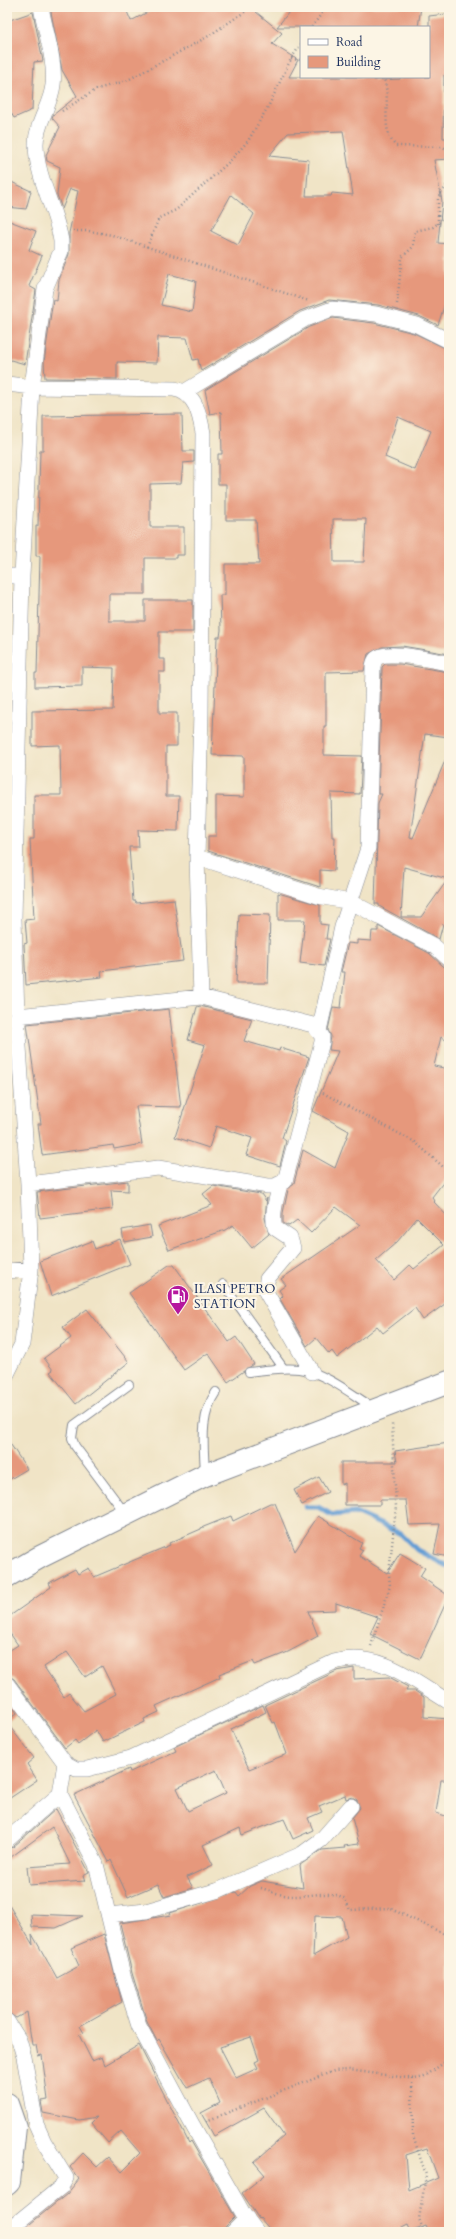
<svg xmlns="http://www.w3.org/2000/svg" width="456" height="2239" font-family="Cardo,serif">
<style>
.lines{fill:none;stroke-linecap:round;stroke-linejoin:round}
.stream{stroke:#659ed4;stroke-width:5}
.building{fill:#e6987b;fill-rule:evenodd}
.lane-casing{stroke:#868a92;stroke-width:10}
.street-casing{stroke:#868a92;stroke-width:16}
.highway-casing{stroke:#868a92;stroke-width:24}
.path{stroke:#868a92;stroke-width:2.5;stroke-dasharray:1 3;stroke-linecap:butt}
.lane{stroke:#fff;stroke-width:8}
.street{stroke:#fff;stroke-width:15}
.highway{stroke:#fff;stroke-width:22}
.labels{text-anchor:middle;dominant-baseline:central;stroke-width:4;stroke-linejoin:round;paint-order:stroke}
.poi-label{font-size:13px;fill:#1b2f5e;stroke:#fcf5e5;text-anchor:start}
</style>
<rect width="100%" height="100%" fill="#fcf5e5"/>
<filter id="ink" filterUnits="userSpaceOnUse"><feTurbulence type="fractalNoise" baseFrequency=".025" numOctaves="2"/><feDisplacementMap in="SourceGraphic" scale="8" xChannelSelector="R" yChannelSelector="G"/><feConvolveMatrix kernelMatrix="1 2 1 2 8 2 1 2 1" color-interpolation-filters="sRGB"/></filter>
<filter id="wash" filterUnits="userSpaceOnUse"><feTurbulence type="fractalNoise" baseFrequency=".012" numOctaves="4" result="noise"/><feDisplacementMap in="SourceGraphic" scale="16" xChannelSelector="R" yChannelSelector="G"/><feGaussianBlur stdDeviation="0.9" result="paint"/><feColorMatrix in="noise" values="0 0 0 0 0 0 0 0 0 0 0 0 0 0 0 0 0 1.4 0 .05"/><feComposite in="paint" operator="in"/></filter>
<g filter="url(#wash)">
<rect width="100%" height="100%" fill="#f0e4c6"/>
<g class="lines">
<path class="stream" d="M306,1507H318L332,1515L355,1513L380,1524L401,1534L417,1550L449,1567"/>
</g>
<g id="blocks">
<path class="building" d="M50,7H125L131,21L157,7H260L256,12L282,33L272,44L298,60L289,77H374V80L400,79V77H429V16L446,14L449,18V77L444,75L443,138H449V159L434,160L442,201L438,243L449,244V297H447L438,325L419,316L378,305L329,300L300,311L201,371L198,359L193,360L187,338L158,337L157,363L117,362V379L45,378L44,362L53,299L57,301L59,280L69,254V233L78,191L70,189L62,209L57,195L60,167L47,161L46,155L60,127L52,118L53,115L77,96L62,70ZM343,131L353,195L332,193L331,196H306L309,160L269,156L288,133ZM231,195L254,214L238,245L211,231ZM169,274L196,281L192,312L161,305Z
M293,7H421L418,27H277Z
M33,12L43,61L34,62L32,110L14,118L7,106V21Z
M7,180L31,191L26,209L7,207Z
M7,220L36,231L29,250L42,256L29,286L36,290L25,364L7,359Z
M333,318L374,323L414,333L449,350V654L402,646L382,647L368,654L364,671L326,672V726H324V755L362,756L360,794L331,793L332,837H335L334,871L320,870V887L208,851V836H216V796L244,797V756L212,755L217,637H220L221,630L220,595H225V564H259L256,520H226V484H218V454H222L221,412L210,414L205,390L309,327ZM398,417L431,431L415,470L385,457ZM333,519H366L364,562H334Z
M182,414L183,451H194V462L183,463L181,483L150,484V527H184V555H176V558H145V594H109V621H145V600H193V632H159V659H165V672H159V713H177V746H166V796H179L178,831L138,830L139,847H129L133,901H135L136,903L174,899L183,961L101,971L102,977L26,985L24,944L27,943L25,920L34,919L30,839H34V795H61L60,745L32,746V711L113,710L114,668L82,667V686L35,687V673H37L40,556H36V526H38L40,450H43V416Z
M385,664H400L449,672V737L425,734L410,837L413,838L449,751V928L443,924L439,939L379,906V904H375L378,803L382,794H378L382,667ZM404,867L448,879L421,917H401Z
M278,893L320,905V924L328,925L326,939H330L324,966L300,963L305,920H278Z
M239,914L270,915L268,983H236Z
M378,926L429,953L443,966L449,968V1042L441,1037L434,1066L449,1069V1175L432,1197L435,1201L434,1202L449,1218V1301L423,1320L415,1308L383,1333L377,1326L337,1358L332,1351L329,1354L316,1338L307,1346L280,1299L283,1296L279,1290L286,1285L281,1279L360,1225L336,1207L311,1233L297,1220L289,1226L283,1223V1213L288,1190L294,1183L303,1150L335,1168L349,1131L313,1111L338,1051L329,1050L331,1036L328,1030L333,1007L341,1008L345,972H341L348,943L357,944V940L371,941L372,931H378ZM417,1218L444,1245L414,1269L410,1265L394,1280L376,1260L397,1242Z
M200,1006L252,1019L244,1041L279,1051L280,1048L309,1057L282,1138L286,1141L280,1166L246,1155L252,1138L216,1126L209,1148L175,1137L205,1045L188,1040L197,1007Z
M169,1009L181,1107L136,1106L142,1144L114,1149L113,1145L42,1155L38,1124H41L27,1024Z
M128,1181V1191L111,1190L113,1209L40,1218L37,1192Z
M213,1186L261,1194L266,1201L267,1198L265,1218L269,1234L252,1248L233,1225L225,1230L169,1250L158,1226L212,1205L203,1194Z
M150,1225L152,1237L124,1242L122,1230Z
M120,1239L130,1264L51,1296L40,1261L92,1241L95,1249Z
M169,1265H174L229,1342L236,1337L254,1364L228,1382L208,1353L184,1370L129,1293Z
M87,1309L129,1362L76,1404L50,1372L53,1370L44,1358L71,1338L63,1327Z
M7,1439L27,1469L7,1481Z
M449,1443V1557L434,1554L440,1524L409,1525L406,1500H380V1505H345V1483L341,1485V1462H397L395,1451Z
M319,1477L328,1492L302,1505L294,1490Z
M270,1503H275L295,1551L318,1516L362,1543L359,1548L363,1550L359,1556L387,1573L400,1553L425,1568L420,1576L449,1596L420,1659L370,1634L378,1617L336,1603V1610L308,1611L318,1636L288,1652L255,1665L253,1661L219,1674L220,1677L156,1706L159,1712L144,1719L145,1722L103,1742L96,1730L78,1744L75,1740L65,1748L14,1679L7,1675V1652L18,1645L7,1629V1618L51,1587L49,1583L75,1569L78,1574L89,1568L94,1577L170,1545L169,1543L201,1529V1528L231,1516L233,1521ZM67,1652L85,1677L102,1666L116,1694L84,1711L69,1693L64,1697L44,1667Z
M354,1668V1679L389,1677L408,1687L406,1691H415L424,1697V1717L449,1719V1780H441L436,1813L449,1817V2232H429L426,2226L410,2232L407,2225L393,2232H272L260,2218L259,2219L242,2193L265,2175L254,2162L284,2136L264,2108L214,2136L201,2113L220,2103L209,2078L187,2088L159,2039L157,2041L147,2022L132,1973L120,1923L171,1915L170,1913L236,1892L239,1896L250,1886L262,1881L303,1888L300,1865L322,1850L345,1848L344,1846L359,1844L352,1818L360,1808L357,1800L352,1797L346,1799L345,1795L319,1806L322,1812L308,1818L313,1830L293,1839L284,1819L242,1835L240,1828L203,1845L213,1865L187,1877L193,1888L164,1897L158,1884L128,1897L111,1860L109,1862L74,1795L129,1769L130,1772L176,1751L174,1747L263,1705L266,1712L231,1729L249,1769L287,1754L275,1722L273,1723L265,1705L337,1671ZM216,1770L226,1793L188,1811L177,1788ZM315,1916L342,1917L347,1937L313,1956ZM251,2037L259,2060L255,2062L258,2068L236,2078L220,2047ZM427,2148L438,2178L409,2190L406,2155Z
M7,1699L17,1713L7,1721Z
M7,1723L34,1758L27,1764L37,1780L7,1800Z
M56,1809L89,1872L83,1875L85,1881L29,1885L27,1867L70,1864L52,1827L7,1860V1849L13,1847Z
M7,1902L33,1945L32,1934L57,1978L79,1966L71,1948L104,1934L122,2002L80,2026L84,2033L79,2035L92,2061L102,2057L105,2065L139,2045L189,2143L191,2141L235,2217L226,2226L224,2232H20L67,2194L79,2179L70,2167L83,2153L97,2167L108,2157L121,2172L140,2153L121,2131L108,2143L91,2123L97,2117L79,2120L43,2113L41,2101L48,2100L42,2055L38,2056L36,2045H32L27,2012L16,2018L7,2012Z
M31,1914L83,1916L56,1928L32,1927Z"/>
</g>
</g>
<g filter="url(#ink)">
<use href="#blocks" fill-opacity="0" stroke="#868a92" stroke-width="1"/>
<g class="lines">
<g class="lane-casing">
<path id="lane" d="M223,1284L284,1369
M249,1372C265,1370 283,1367 299,1369C326,1373 351,1394 374,1408
M205,1474C204,1445 199,1417 216,1392
M125,1513L75,1446L72,1438L74,1425L129,1385"/>
</g>
<g class="street-casing">
<path id="street" d="M7,384L32,387L174,389C196,392 200,416 203,433L201,713L197,857L201,997
M184,392L305,319L332,309L376,314L417,325L449,341
M7,576H22
M197,857L318,896L351,902L434,946L449,959
M17,1016L201,997L313,1025L322,1036V1042L285,1181L275,1186H268L158,1168L28,1184
M319,1031L342,927L368,848L373,666C374,663 374,660 377,658C388,649 434,661 449,663
M280,1184C277,1198 271,1214 275,1228L290,1238L293,1248L267,1279L266,1292L312,1372
M7,1271L31,1269
M7,1374L22,1344L31,1269L28,1184L17,1016L14,919L22,576L32,387L45,289L61,251V241C56,209 36,177 36,144C36,123 51,105 53,85C56,63 45,30 41,7
M7,1684L65,1763L76,1769H87L131,1758L334,1662C378,1649 414,1681 449,1702
M65,1763L60,1794L96,1864L123,1975L139,2026L193,2126L244,2215L257,2232
M7,1840L60,1794
M109,1915L146,1911L219,1890L302,1854L321,1840L351,1806
M7,2021L19,2040L24,2057L36,2124L44,2142L66,2178L61,2187L7,2231
M233,2232L247,2218"/>
</g>
<g class="highway-casing">
<path id="highway" d="M7,1576L40,1557L205,1475L449,1382
M7,2104L15,2127L9,2182L7,2184"/>
</g>
<path class="path" d="M312,27L326,7
M291,59L301,60
M383,77C393,99 378,128 396,146L443,147L446,149L449,156
M62,111L97,89L126,81L207,37L252,7
M438,224V198L449,182
M73,231H89L112,235L309,301
M147,247L159,218L176,210L229,162L248,141L269,105L291,59L301,44
M397,304L402,257L413,247L415,231L433,227L449,215
M323,1093L415,1142L449,1172
M371,1646L390,1586L389,1574L396,1507L392,1423
M261,1888C271,1891 282,1896 292,1896C308,1897 332,1889 345,1899L350,1910L389,1908L449,1936
M412,2079L413,2136L426,2175L419,2219L424,2232
M206,2121L334,2071L349,2070L415,2079L424,2077L449,2059"/>
<use href="#lane" class="lane"/>
<use href="#street" class="street"/>
<use href="#highway" class="highway"/>
</g>
</g>
<defs>
<g id="fuel-pin" transform="scale(1.15)"><path d="M0 17L-7.5 6A9.5 9.5 0 1 1 7.5 6Z" fill="#b5179e" stroke="#fcf5e5"/><path d="M-5.5-6h7V0h2V4h1.3V-2.5L3-4.5l.8-.8L6-3V5H2.5V1h-1V6h-7ZM-4.2-4.7v3.2H.2V-4.7Z" fill="#fff"/></g>
</defs>
<g fill-rule="evenodd">
<use href="#fuel-pin" x="178" y="1296"/>
</g>
<g class="labels">
<g class="poi-label">
<text x="194" y="1289">ILASI PETRO<tspan x="194" dy="15">STATION</tspan></text>
</g>
</g>
<rect width="456" height="2239" fill="none" stroke="#fcf5e5" stroke-width="24"/>
<rect x="300" y="26" width="130" height="52" fill="#fcf5e5" stroke="#a2a6af"/>
<rect x="308" y="39" width="20" height="6" fill="#ffffff" stroke="#a2a6af"/>
<text x="336" y="46" font-size="12" fill="#1b2f5e">Road</text>
<rect x="308" y="56" width="20" height="12" fill="#e6987b" stroke="#a2a6af"/>
<text x="336" y="66" font-size="12" fill="#1b2f5e">Building</text>
</svg>
